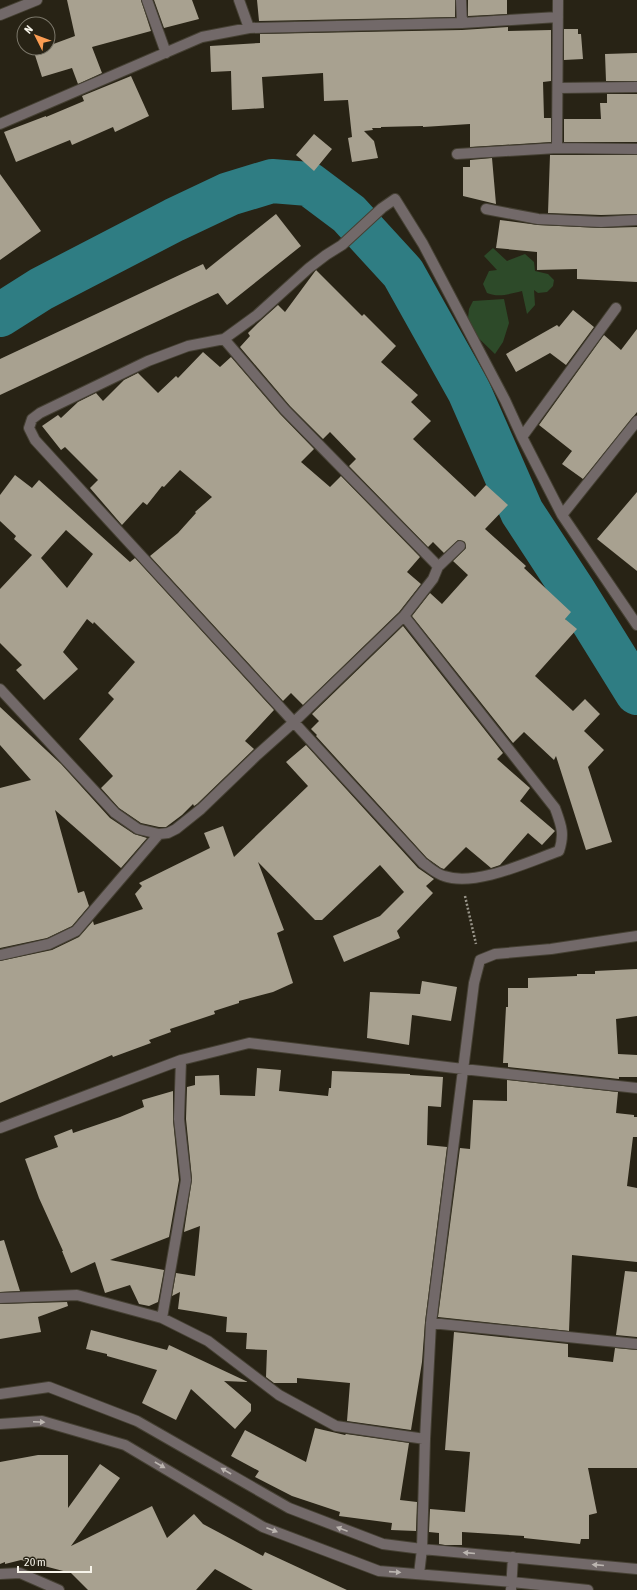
<svg xmlns="http://www.w3.org/2000/svg" width="637" height="1590" font-family="'Asap Condensed',sans-serif">
<style>
.green{fill:#2d4a29}
.lines{fill:none;stroke-linecap:round;stroke-linejoin:round}
.river{stroke:#2f7d83;stroke-width:44}
.building{fill:#a8a190;fill-rule:evenodd}
.minor-casing{stroke:#454033;stroke-width:12}
.path{stroke:#99958a;stroke-width:2.5;stroke-dasharray:2 2;stroke-linecap:butt}
.minor{stroke:#726969;stroke-width:10}
.oneway{fill:#bbb5b0}
</style>
<rect width="100%" height="100%" fill="#282315"/>
<path class="green" d="M493,248L507,261L525,254L534,262L535,271L548,274L554,280L553,286L547,292L538,293L534,290L535,305L527,314L522,291C509,294 499,298 487,293L483,284L489,271L497,270L484,256Z
M504,299L509,323L503,342L495,354L467,327L469,309L473,301Z"/>
<g class="lines">
<path class="river" d="M0,315L41,289L174,220L229,194L272,181L309,184L349,214L403,273L469,391L522,512L575,593L637,693"/>
</g>
<path class="building" d="M67,0H141L151,31L92,47L102,73L78,84L72,68L42,77L34,52L48,48V46L75,36Z
M154,0H192L199,19L164,28Z
M257,0H455V17L259,21Z
M468,0H507V14L468,16Z
M508,27V31L551,30V81L543,82L544,118H551V142L470,147V124L423,127V126L381,127V128H372L373,130L364,131L374,141L378,158L352,162L348,138L352,137L348,100L324,101L323,73L262,77L264,108L232,110L231,71L211,72L210,46L260,43V34L462,30Z
M564,29H578V34H581L583,59L564,60Z
M637,53V81H606L605,54Z
M131,76L149,116L115,132L113,127L72,145L70,140L16,162L4,132L46,116V117L84,101L82,96Z
M607,94H637V142H564V119H601L600,103H607Z
M314,134L332,149L314,171L296,155Z
M550,155H637V214L601,215L548,213Z
M492,158L496,204L463,196V167H470V160Z
M0,174L41,231L0,260Z
M276,214L301,246L227,305L218,293L0,395V359L203,264L206,270Z
M500,220L538,225L601,228L637,227V282L577,279V269L537,270V252L496,248Z
M316,270L362,316L364,314L396,346L381,362L418,395L411,402L431,421L413,439L475,497L486,485L508,505L485,529L526,566L524,568L571,612L565,619L577,629L535,676L573,711L585,699L600,714L584,731L604,750L588,767L612,842L586,850L556,756L554,760L524,732L513,743L412,616L430,593L442,604L468,575L453,561L466,548L465,542L458,540L444,553L433,542L428,547L349,466L356,459L330,432L323,439L290,406L240,347L250,336L248,333L258,323L278,305L285,312Z
M573,310L594,327L566,365L550,353L516,372L506,354L557,325L559,327Z
M637,329V412L583,479L562,464L572,451L539,425L604,335L621,350Z
M203,352L220,367L231,357L280,414L314,449L301,462L330,487L341,476L420,557L407,572L421,584L399,612L303,705L291,693L283,701L150,556L178,533L196,513L195,512L212,497L180,470L164,487L162,486L147,505L143,502L122,525L90,488L98,480L65,447L61,450L42,426L58,415L61,418L78,402L96,393L103,401L124,380L138,373L158,393L176,376L178,378Z
M15,475L32,488L39,480L130,562L135,558L274,710L245,741L254,749L197,804L194,806L193,804L182,815L166,827H159L141,823L119,808L101,788L113,776L79,739L114,699L108,693L135,662L94,622L93,624L87,619L63,652L78,669L44,700L16,670L22,665L0,643V589L32,555L14,539L16,536L0,521V495ZM66,530L93,554L67,588L41,558Z
M637,492V571L597,539Z
M403,626L503,753L497,759L530,788L520,801L555,831L542,845L528,833L500,865L491,868L466,847L444,869L441,868L427,858L316,736L317,735L311,729L319,721L312,714Z
M0,707L61,764L110,818L134,834L147,838L121,868L55,810L78,893L84,891L89,906L72,926L47,938L0,948V788L31,780L0,745Z
M306,745L418,868L434,879L426,886L433,893L397,931L400,938L344,962L333,936L380,916L404,892L380,865L322,920H315L258,862L284,930L277,933L293,983L273,992L239,1001V1003L214,1011L215,1014L170,1029L171,1032L149,1040L151,1043L113,1057L112,1055L0,1103V961L52,950L79,937L93,921L94,925L143,909L135,894L142,886L139,883L210,848L204,833L223,826L234,857L308,786L286,762Z
M637,969V1016L616,1019L618,1054L637,1055V1077H619V1079L508,1067V1063H503L506,1007H508V988H528V978L577,976V974H595V971Z
M422,981L457,987L451,1021L412,1015L409,1045L367,1038L370,992L420,994Z
M257,1068L281,1070L279,1091L328,1096L329,1088H331L332,1071L410,1074V1075L443,1077L441,1107L428,1106L427,1145L447,1147L425,1322L422,1362L411,1430L347,1421L350,1383L297,1378V1383H274L266,1377L267,1350L246,1349L247,1333L226,1332L227,1317L178,1309L180,1292L172,1296L176,1273L195,1276L200,1226L184,1232L192,1179L186,1119L187,1087L195,1085V1076L219,1075L220,1095L255,1096Z
M507,1080L618,1092L616,1113L634,1115V1117H637V1137H633L627,1186L637,1188V1262L572,1255L569,1331L438,1317L460,1148L470,1149L473,1100L507,1101Z
M173,1091V1120L179,1180L169,1237L110,1260L164,1270L158,1302L149,1306L139,1304L130,1285L105,1293L95,1262L71,1273L62,1251H63L39,1198L25,1159L58,1147L54,1136L72,1129L73,1133L120,1117L144,1107L142,1100Z
M4,1240L20,1291L0,1292V1241Z
M625,1271L637,1272V1337L616,1335Z
M67,1302L68,1306L38,1317L41,1332L0,1339V1304Z
M91,1330L167,1350L169,1345L248,1382L224,1381L251,1404V1411L235,1429L191,1389L176,1420L142,1403L157,1370L107,1356V1354L86,1349Z
M454,1332L568,1344V1357L613,1362L615,1348L637,1350V1468H588L597,1513L589,1515V1539H581L580,1544L524,1538V1536L462,1532V1545H445L439,1544V1533L429,1532L430,1509L465,1512L470,1452L445,1450Z
M315,1428L345,1435L346,1434L409,1443L400,1500L417,1502L416,1531L391,1530L392,1523L339,1516L340,1512L292,1496L255,1477L259,1471L231,1456L245,1430L306,1462Z
M38,1455H68V1508L100,1464L120,1478L71,1546L152,1506L167,1538L194,1514L203,1524L263,1556L265,1552L347,1590H253L215,1569L196,1590H88L71,1573L21,1560L5,1564V1562L0,1564V1462Z"/>
<g class="lines">
<g class="minor-casing">
<path id="minor" d="M147,0L166,53
M239,0L249,28
M461,0L462,23
M0,15L37,0
M558,88L637,87
M0,124L202,37L249,28L462,23L558,17
M557,148L558,0
M457,154L557,148L637,149
M486,209L538,219L601,222L637,220
M224,339L285,410L434,562L438,567
M522,437L616,308
M562,515L637,421
M404,616L555,808C561,825 565,833 559,851C528,862 475,887 444,876C436,874 429,867 423,863L35,440L29,428L32,419L40,413L148,361L188,346L224,339L257,315L309,268L326,255L342,245L382,208L395,199L423,244L505,400L522,437L562,515L637,625
M0,689L115,813L138,829L159,834
M0,955L49,944L76,931L159,834L168,833L176,829L201,809L257,755L294,722L404,616L433,579L438,567L460,546
M0,1128L181,1060L249,1043L463,1069L637,1088
M0,1298L77,1295L162,1318L208,1341L279,1395L336,1426L425,1439
M162,1318L186,1180L179,1119L181,1060
M431,1323L637,1344
M0,1394L49,1387L137,1421L289,1508L383,1544L422,1549L637,1569
M0,1424L42,1421L125,1445L263,1527L379,1571L512,1582L588,1590
M0,1574L20,1573L59,1590
M419,1574L422,1549L425,1439L431,1323L474,983L480,960L495,954L551,949L637,936
M511,1590L513,1557"/>
</g>
<path class="path" d="M465,896L476,944"/>
<use href="#minor" class="minor"/>
</g>
<defs><path id="oneway-solid" d="M-6-.8H1V-3.2L6.5 0L1 3.2V.8H-6Z"/></defs>
<g class="oneway">
<use href="#oneway-solid" transform="translate(39 1422) rotate(2)"/>
<use href="#oneway-solid" transform="translate(160 1465) rotate(30)"/>
<use href="#oneway-solid" transform="translate(226 1471) rotate(-150)"/>
<use href="#oneway-solid" transform="translate(342 1529) rotate(-159)"/>
<use href="#oneway-solid" transform="translate(272 1530) rotate(21)"/>
<use href="#oneway-solid" transform="translate(469 1553) rotate(-175)"/>
<use href="#oneway-solid" transform="translate(598 1565) rotate(-175)"/>
<use href="#oneway-solid" transform="translate(395 1572) rotate(4)"/>
</g>
<g transform="translate(36 36) rotate(312)"><circle r="19" fill="#282315" stroke="#7b776a"/>
<path d="M0-3L7 15L0 10L-7 15Z" fill="#fc9d53"/>
<text y="-6" font-size="11" font-weight="bold" text-anchor="middle" fill="#f7f4ea">N</text>
</g>
<path d="M18 1566v6h73v-6" fill="none" stroke="#f7f4ea" stroke-width="2"/>
<text x="24" y="1566" font-size="12" fill="#f7f4ea" stroke="#282315" stroke-width="3" paint-order="stroke">20 m</text>
</svg>
